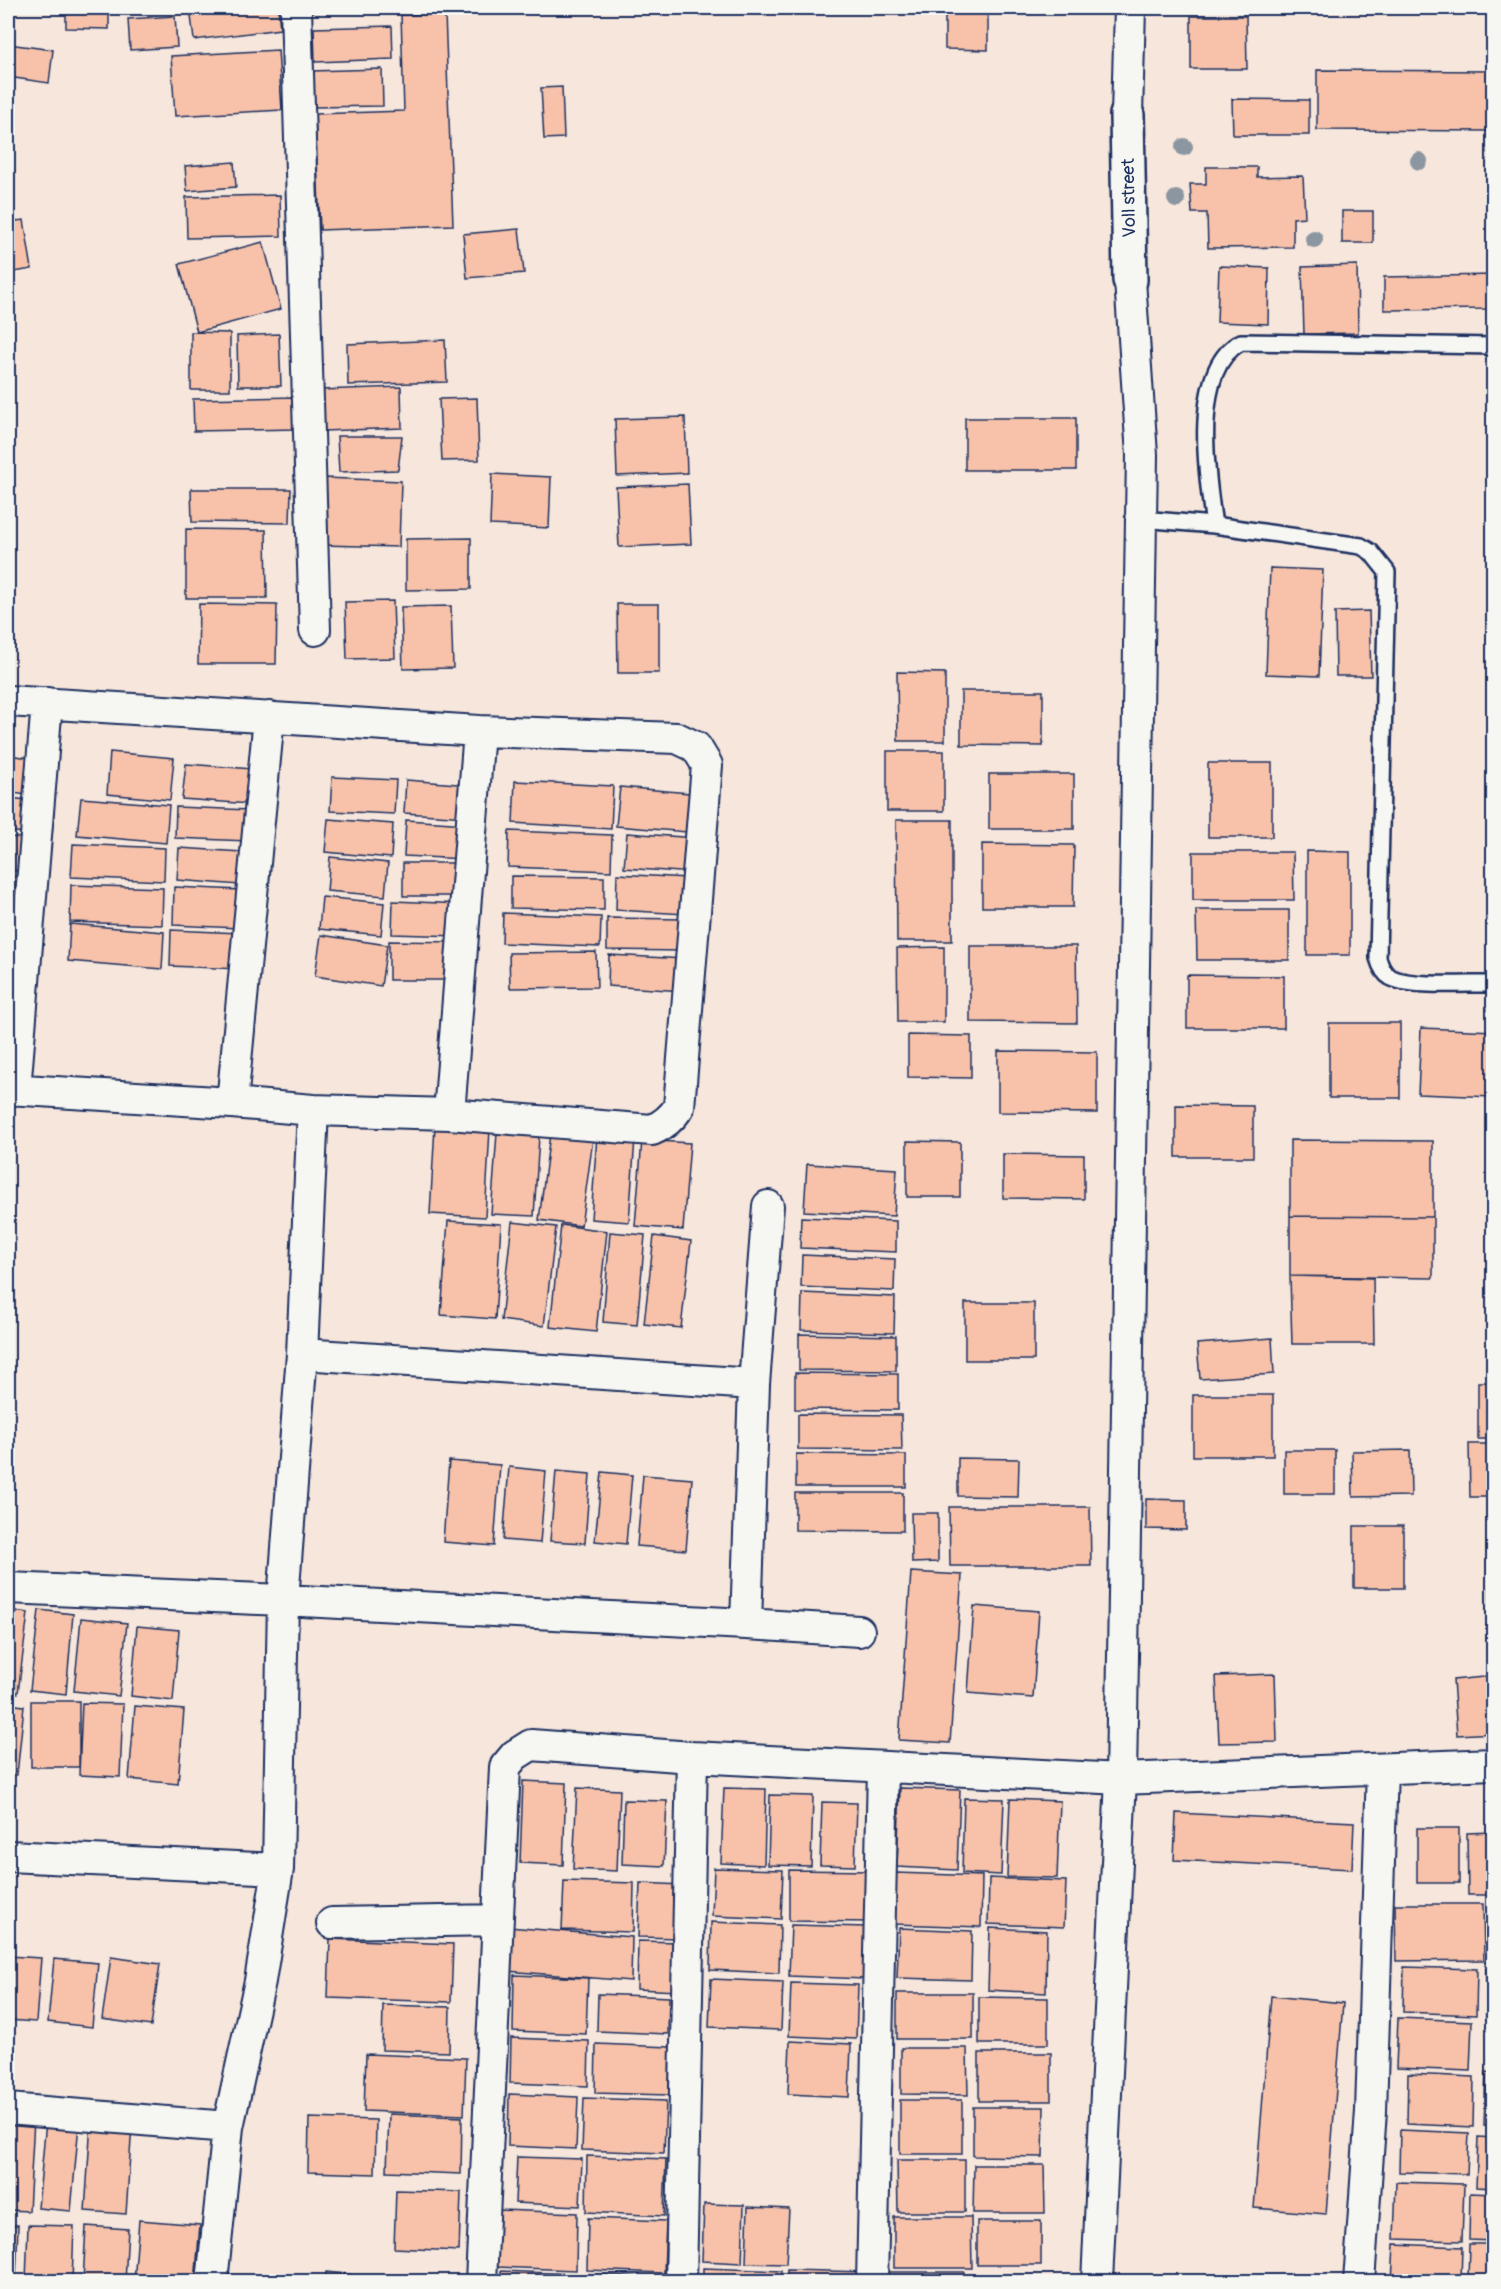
<svg xmlns="http://www.w3.org/2000/svg" width="1501" height="2289" font-family="Pangolin,sans-serif">
<style>
.building{fill:#f7c2a9;stroke:#1b2f5e;stroke-width:1.5}
.lines{fill:none;stroke-linecap:round;stroke-linejoin:round}
.lane-casing{stroke:#1b2f5e;stroke-width:20}
.street-casing{stroke:#1b2f5e;stroke-width:34}
.secondary-casing{stroke:#1b2f5e;stroke-width:38}
.lane{stroke:#f6f6f2;stroke-width:15}
.street{stroke:#f6f6f2;stroke-width:30}
.secondary{stroke:#f6f6f2;stroke-width:33}
.tree{fill:#8c96a1}
.labels{text-anchor:middle;dominant-baseline:central;stroke-width:6;stroke-linejoin:round;paint-order:stroke}
.street-label{font-size:18px;fill:#1b2f5e;stroke:#f6f6f2}
</style>
<rect width="100%" height="100%" fill="#f6e6dc"/>
<filter id="ink" filterUnits="userSpaceOnUse"><feTurbulence type="fractalNoise" baseFrequency=".0167" numOctaves="2"/><feDisplacementMap in="SourceGraphic" scale="12" xChannelSelector="R" yChannelSelector="G"/><feConvolveMatrix kernelMatrix="1 2 1 2 8 2 1 2 1" color-interpolation-filters="sRGB"/></filter>
<g filter="url(#ink)">
<path class="building" d="M66,8H109V29L66,28Z
M190,8H278L280,29L194,40Z
M945,8H988V50L945,49Z
M445,14L453,225L320,230L315,114L404,111L401,15Z
M175,16L177,47L130,50L128,19Z
M1191,16H1246L1247,69H1191Z
M392,26L393,59L315,62L314,28Z
M8,44L53,50L49,83L8,77Z
M278,50L282,110L175,116L171,56Z
M382,69L383,106L313,107L311,71Z
M1317,70L1494,71V131L1317,130Z
M562,87L564,138L544,139L541,88Z
M1232,99L1309,100V135H1233Z
M234,162L236,187L187,191L185,166Z
M1206,167H1257V177L1303,176L1305,217L1293,218V247L1208,248L1207,213H1192L1190,184H1206Z
M280,195L281,236L187,238L186,197Z
M1342,211H1373V243H1342Z
M24,220L32,269L8,273V222Z
M519,229L524,273L467,278L463,234Z
M263,242L281,309L197,332L179,264Z
M1357,265L1358,333L1304,334L1302,267Z
M1219,266L1269,268L1268,324L1217,322Z
M1494,275V309L1384,310V277Z
M191,332L230,333V390H191Z
M279,334L281,386H238L237,336Z
M445,340L447,382L348,385L347,344Z
M401,387L402,428L323,431L321,390Z
M296,397L297,429L194,431L193,399Z
M477,398L479,460L442,461L439,399Z
M685,417L687,473L617,476L615,419Z
M965,418H1076V470H965Z
M337,436H402L398,470L339,472Z
M492,474L551,477L549,528L490,525Z
M324,478L401,481L399,547L322,545Z
M688,484L691,544L619,547L616,487Z
M191,489H291L290,523L192,522Z
M186,529L266,530L267,598H186Z
M471,538V589L406,590V539Z
M1270,568L1323,570L1319,676L1266,674Z
M393,601L395,658L347,659L345,602Z
M199,604L277,605L276,664H198Z
M617,604H659V673H618Z
M451,606L453,668L403,669L401,607Z
M1369,611L1371,676H1336L1335,612Z
M897,672L945,673V741H898Z
M961,691H1043V746L961,745Z
M887,751H944V811H887Z
M110,752L174,758L170,800L107,794Z
M8,755L30,758L26,795L8,792Z
M1208,763H1272V837H1208Z
M186,764L253,769L250,804L182,799Z
M989,774H1074V829H989Z
M332,777L396,780L394,814L330,811Z
M406,780L470,785L468,817L404,813Z
M515,781L613,786L611,829L513,823Z
M620,787L701,794L699,833L616,826Z
M8,798L28,800L24,833L8,831Z
M81,798L169,805L166,843L77,835Z
M176,807L249,810L248,841L175,838Z
M328,819L393,824L391,858L325,852Z
M406,820L467,824L465,859L404,856Z
M896,820H952V941H897Z
M509,831L612,835L611,871L508,867Z
M627,833L696,838L694,873L624,868Z
M8,837L23,838L21,871L8,870Z
M73,844L165,848L164,881L71,877Z
M982,844L1074,845L1073,907H982Z
M179,848L242,852L240,885L177,880Z
M1307,851L1350,852V955H1307Z
M1193,852H1293L1294,900H1193Z
M330,857L388,863L385,896L327,891Z
M403,863H464L465,896H403Z
M617,874L687,878L686,914L616,910Z
M8,876L21,877L19,910H8Z
M511,876L604,877V910L511,908Z
M71,885L163,888L162,925L70,922Z
M174,887L241,890L239,928L173,925Z
M322,897L384,903L381,935L319,929Z
M393,901L462,904L460,936L392,934Z
M1196,910H1289V960H1197Z
M503,913L601,917L600,947L502,943Z
M8,916H17L15,952H8Z
M607,918L685,919L684,951L607,950Z
M70,924L164,932L162,969L68,961Z
M171,930L240,933V969L170,966Z
M321,935L387,945L381,986L315,976Z
M389,941L459,942V980H389Z
M970,946H1076L1077,1023L970,1022Z
M944,947V1022H898L897,948Z
M596,952L597,987L510,988L509,953Z
M609,955L685,959L683,991L608,986Z
M1187,975L1284,976V1028H1187Z
M1329,1023H1400V1098H1329Z
M1421,1028L1494,1031V1097L1418,1094Z
M908,1035L971,1036V1078L908,1077Z
M998,1051L1097,1052V1113L998,1112Z
M1176,1105L1253,1106V1157H1176Z
M435,1126L490,1129L485,1217L430,1214Z
M551,1126L594,1132L581,1226L539,1220Z
M497,1133L539,1136L534,1216L491,1214Z
M597,1135L635,1138L629,1222L591,1219Z
M642,1140L690,1143L683,1230L635,1226Z
M1290,1140L1433,1141V1217L1290,1216Z
M907,1141L960,1142V1197H907Z
M1003,1154L1084,1155V1199L1003,1198Z
M807,1164L897,1169L894,1216L804,1211Z
M1290,1216L1433,1217V1278L1290,1276Z
M801,1217L896,1221V1252L800,1248Z
M448,1221L501,1224L495,1319L441,1315Z
M512,1222L556,1227L544,1326L501,1320Z
M561,1225L607,1231L596,1332L550,1327Z
M610,1232L645,1235L637,1325L603,1322Z
M654,1236L691,1241L681,1328L644,1324Z
M802,1255L895,1259L894,1291L801,1287Z
M1290,1276L1373,1278L1374,1344H1292Z
M802,1293L895,1297L894,1333L801,1330Z
M965,1303H1034V1360H965Z
M799,1334L896,1336V1371L799,1370Z
M1272,1338L1274,1374L1200,1379L1197,1344Z
M795,1373L898,1374V1410L795,1409Z
M1478,1382H1494V1439H1478Z
M1193,1395H1273V1456H1193Z
M798,1414L901,1415L902,1450L798,1449Z
M1469,1444H1494V1497H1470Z
M1284,1450H1335V1494H1284Z
M1410,1450L1411,1496L1353,1497L1352,1451Z
M796,1454L906,1455V1487H796Z
M958,1458L1019,1459L1018,1497L958,1496Z
M449,1461L500,1465L494,1546L443,1542Z
M509,1467L546,1471L540,1543L503,1540Z
M556,1471L590,1474L585,1543L550,1541Z
M602,1472L632,1475L626,1544L595,1541Z
M643,1475L692,1479L686,1550L637,1546Z
M795,1493H903V1531L795,1530Z
M1146,1499L1186,1500V1530L1146,1529Z
M949,1507H1090L1091,1566H950Z
M911,1513H938V1562L912,1563Z
M1354,1526H1403V1588H1354Z
M911,1572L962,1575L950,1743L899,1740Z
M1490,1588H1494V1627H1491Z
M974,1606L1039,1611L1033,1698L968,1693Z
M8,1610L28,1613L18,1693L8,1692Z
M39,1610L73,1614L66,1694L30,1690Z
M81,1618L127,1623L119,1696L74,1691Z
M137,1626L179,1630L173,1701L131,1696Z
M1275,1674L1277,1742L1219,1743L1216,1676Z
M1494,1676V1733L1457,1735L1453,1680Z
M31,1701H79V1767H31Z
M82,1703L123,1704L120,1777L79,1775Z
M8,1704L24,1706L17,1775L8,1774Z
M135,1706L184,1710L178,1784L129,1779Z
M523,1781L566,1783L563,1865L520,1863Z
M577,1788L620,1790L617,1871L573,1869Z
M724,1788L766,1789L764,1865L721,1863Z
M900,1788L960,1790L957,1870L897,1867Z
M770,1795L813,1796L811,1866L768,1865Z
M964,1798L1004,1799L1001,1875L962,1873Z
M1010,1799L1060,1801L1057,1878L1007,1877Z
M624,1800L667,1801L664,1866L622,1864Z
M822,1802L857,1803L855,1866L820,1865Z
M1176,1813L1354,1822L1352,1869L1174,1860Z
M1417,1828H1459V1883H1417Z
M1494,1832V1895H1468L1467,1833Z
M714,1868L783,1870L781,1919L712,1916Z
M789,1870L872,1871V1922L789,1921Z
M896,1873L982,1876L981,1927L895,1924Z
M989,1878L1066,1881L1064,1927L988,1924Z
M564,1881L634,1883L633,1932L562,1930Z
M640,1883L682,1885L680,1938L638,1937Z
M1395,1904H1483L1484,1960L1396,1961Z
M1487,1913H1494V1958H1488Z
M711,1922L780,1925L779,1973L710,1970Z
M791,1925L866,1927L865,1979L789,1976Z
M508,1927L632,1937L631,1981L507,1971Z
M899,1928L972,1931L971,1980L897,1978Z
M990,1928L1047,1931L1046,1993L988,1990Z
M330,1939L453,1944L451,2002L328,1998Z
M638,1941L678,1942L677,1991L637,1989Z
M8,1956L41,1958L36,2022L8,2020Z
M111,1957L160,1964L151,2026L102,2019Z
M54,1959L98,1963L92,2027L48,2022Z
M1404,1967L1477,1969L1476,2015L1403,2012Z
M1486,1969H1494V2018H1486Z
M514,1975L588,1978L586,2034L513,2031Z
M711,1979L783,1982L781,2030L709,2027Z
M791,1983L858,1985L856,2039L789,2036Z
M897,1993H973V2039H897Z
M598,1994L669,1997L668,2034L597,2031Z
M1271,1996L1343,2003L1326,2214L1254,2208Z
M979,1997L1048,1998V2044H979Z
M383,2005L450,2007L449,2052L382,2050Z
M1398,2018L1472,2021L1470,2071L1396,2068Z
M1493,2019H1494V2066H1491Z
M511,2038L589,2041L588,2086L510,2083Z
M790,2041L851,2044L849,2097L788,2094Z
M596,2044L670,2047L669,2095L595,2093Z
M901,2048H967L968,2095L901,2094Z
M979,2053H1051V2101H979Z
M366,2054L466,2058L464,2115L364,2111Z
M1486,2072L1494,2073V2125H1484Z
M1408,2074L1474,2077L1473,2127L1407,2124Z
M509,2094L578,2097L576,2149L508,2146Z
M584,2098L666,2101L664,2153L582,2150Z
M900,2100H962V2154H900Z
M973,2107H1044L1043,2157L973,2156Z
M389,2114L462,2117L461,2174L387,2171Z
M8,2117L34,2119L29,2211L8,2210Z
M309,2118L376,2120L375,2174L308,2172Z
M46,2121L79,2124L71,2211L38,2208Z
M91,2122L132,2125L126,2214L85,2211Z
M1400,2130L1469,2133L1467,2174L1399,2172Z
M1478,2137L1494,2138V2188L1476,2187Z
M587,2156L666,2159L664,2216L586,2212Z
M517,2157L582,2159L580,2206L515,2203Z
M897,2160H965V2212H898Z
M974,2165H1044L1045,2213H973Z
M1396,2182L1464,2184L1462,2241L1394,2239Z
M396,2190L461,2192L459,2251L394,2248Z
M1470,2193L1494,2194V2241L1469,2240Z
M704,2204L744,2205L742,2263L702,2261Z
M748,2207L789,2209L786,2264L746,2263Z
M498,2210L577,2213L576,2270L496,2267Z
M894,2217H971L972,2268H894Z
M588,2218L666,2221L664,2273L587,2270Z
M139,2220L200,2225L195,2282H134Z
M977,2221H1041V2265H977Z
M8,2225H18L16,2282H8Z
M28,2225L74,2226L72,2282H26Z
M86,2226L128,2229L125,2282H83Z
M1394,2244L1462,2247L1461,2282H1392Z
M1469,2244H1494V2282H1468Z
M703,2268L781,2271V2282H703Z
M787,2270L868,2272L867,2282H787Z
M501,2271L573,2274L572,2282H500Z
M326,2272L423,2282H325Z
M888,2272H964V2282H888Z
M583,2274L663,2278V2282H583Z
M969,2275L1031,2276V2282H969Z"/>
<g class="lines">
<g class="lane-casing">
<path id="lane" d="M1494,346L1241,342C1190,369 1207,478 1214,525L1361,546L1371,552L1387,572L1378,958C1380,965 1383,973 1390,977C1408,988 1470,983 1494,984
M1141,519L1214,525"/>
</g>
<g class="street-casing">
<path id="street" d="M296,8L315,630
M1127,115L1130,8
M8,701L479,731L677,738L696,747L707,765L679,1107C672,1118 664,1125 652,1130L449,1114L313,1110L302,1354
M269,717L232,1103L313,1110
M8,1089L232,1103
M15,1090L47,703
M449,1114L479,731
M754,1384L768,1206
M8,1588L283,1600L302,1354L754,1384L746,1624L859,1631
M8,1856L278,1869
M332,1923L498,1920
M8,2109L228,2127
M212,2282L228,2127L260,1981L278,1869L283,1600L746,1624
M481,2282L505,1767L515,1755L531,1745L692,1757L1121,1779L1494,1764
M681,2282L692,1757
M872,2282L883,1767
M1097,2282L1121,1779L1128,1348L1142,455L1130,280
M1359,2282L1371,2111L1382,1769"/>
</g>
<g class="secondary-casing">
<path id="secondary" d="M1127,115L1130,280"/>
</g>
<use href="#lane" class="lane"/>
<use href="#street" class="street"/>
<use href="#secondary" class="secondary"/>
</g>
<g class="tree">
<circle cx="1184" cy="147" r="9"/>
<circle cx="1419" cy="161" r="9"/>
<circle cx="1176" cy="199" r="9"/>
<circle cx="1314" cy="239" r="9"/>
</g>
</g>
<g class="labels">
<g class="street-label">
<text transform="translate(1129 198) rotate(-91)">Voll street</text>
</g>
</g>
<rect width="1501" height="2289" fill="none" stroke="#f6f6f2" stroke-width="30"/>
<rect x="15" y="15" width="1471" height="2259" fill="none" stroke="#1b2f5e" stroke-width="2" filter="url(#ink)"/>
</svg>
